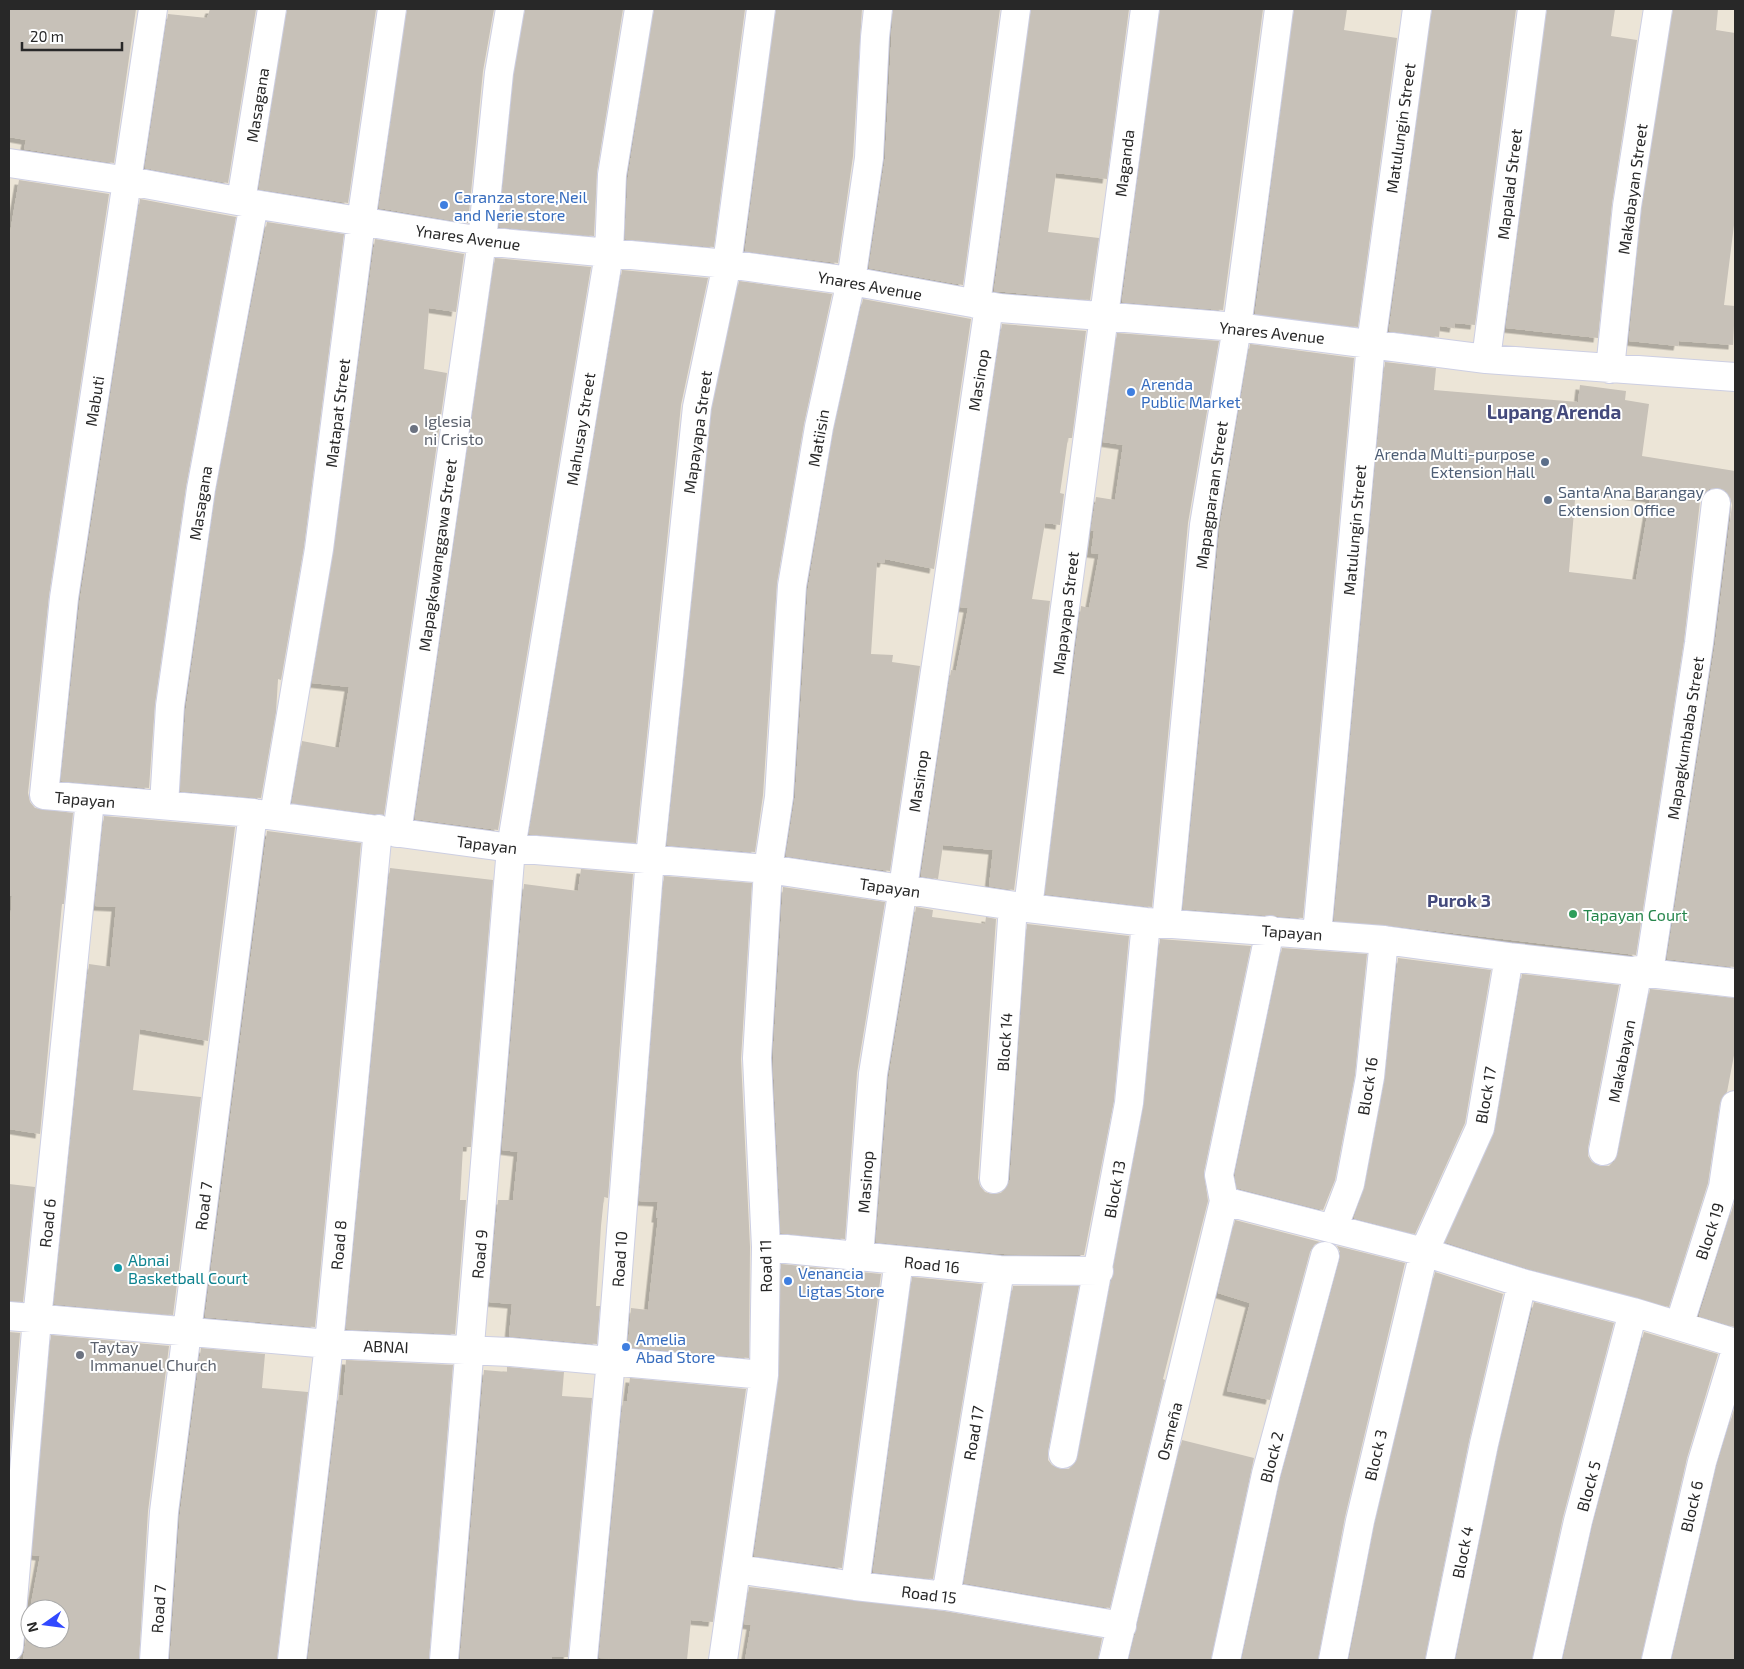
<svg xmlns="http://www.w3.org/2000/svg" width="1744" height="1669" font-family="'Exo 2',sans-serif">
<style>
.building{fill:#c7c1b8;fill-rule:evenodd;filter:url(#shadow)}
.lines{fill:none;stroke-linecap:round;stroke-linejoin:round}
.street-casing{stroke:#cdcfe3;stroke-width:30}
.street{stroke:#fff;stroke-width:28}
.shop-dot{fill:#3f7fe0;stroke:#fff;stroke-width:2}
.worship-dot{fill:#6b7280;stroke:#fff;stroke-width:2}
.service-dot{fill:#5c6f8a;stroke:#fff;stroke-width:2}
.leisure-dot{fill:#2e9e5b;stroke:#fff;stroke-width:2}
.culture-dot{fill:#0f9aa8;stroke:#fff;stroke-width:2}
.labels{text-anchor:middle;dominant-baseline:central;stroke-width:4;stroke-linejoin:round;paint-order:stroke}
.street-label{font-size:16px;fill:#282828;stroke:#fff}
.shop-label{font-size:16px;fill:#366cbe;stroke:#fff;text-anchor:start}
.worship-label{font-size:16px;fill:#5b616d;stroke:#fff;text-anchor:start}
.service-label{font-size:16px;fill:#4e5e75;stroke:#fff;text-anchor:end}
.leisure-label{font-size:16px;fill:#27864d;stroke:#fff;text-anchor:start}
.culture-label{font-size:16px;fill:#0d838f;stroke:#fff;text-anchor:start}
.neighbourhood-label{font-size:18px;font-weight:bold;fill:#444a7c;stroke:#fff}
.quarter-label{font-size:19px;font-weight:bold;fill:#444a7c;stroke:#fff}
</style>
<defs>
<filter id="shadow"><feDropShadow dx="-4.5" dy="4.5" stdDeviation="0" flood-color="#0004"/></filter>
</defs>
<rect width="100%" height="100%" fill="#ece5d7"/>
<path class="building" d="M9,9H136L114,163L24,149L26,140L9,137Z
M210,9H256L228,183L145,168L168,14L207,18Z
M287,9H376L348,203L259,189Z
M407,9H494L483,71L468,223L379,208Z
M525,9H623L597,172L594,236L499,227L514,75Z
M654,9H745L714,247L625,239L628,177Z
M776,9H862L853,156L838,263L745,251Z
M893,9H1000L963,285L869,268L885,159Z
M1031,9H1129L1107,179L1056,173L1048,232L1099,238L1090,300L994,291Z
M1160,9H1263L1223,310L1122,302Z
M1294,9H1347L1344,30L1397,38L1358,327L1255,314Z
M1432,9H1516L1475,325L1455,323L1454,328L1440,326L1439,337L1389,331Z
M1547,9H1615L1611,36L1637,40L1612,204L1598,338L1506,328Z
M1673,9H1718L1716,30L1735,33V217L1724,305L1735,306L1733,345L1679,341L1678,346L1629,341L1642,208Z
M19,180L109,194L49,596L28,793L30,802L35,808L73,813L64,904H62L40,1134L9,1129V938L12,896H9V239Z
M140,199L236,217L186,487L155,704L149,788L61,781L80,600Z
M267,222L344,234L304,547L281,680L278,679L276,712L261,798L180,791L186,708L216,492Z
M375,239L464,254L456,312L429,308L424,369L447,373L384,815L292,803L302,741L339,748L349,687L312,683L334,551Z
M495,258L591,267L498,830L415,819Z
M622,270L708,278L681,405L636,843L529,834Z
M739,281L832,294L804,424L777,583L763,795L755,852L667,845L712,409Z
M863,299L971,319L934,569L885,559L884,563L877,562L871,654L893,655L892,662L920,666L890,871L786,856L795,798L808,588L834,430Z
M1002,324L1086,331L1072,438H1068L1060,493L1064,494L1060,525L1045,523L1032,599L1050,601L1014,890L989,886L993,850L943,845L938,879L921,876L951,670L956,671L968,608L960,607Z
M1117,333L1219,341L1188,523L1152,907L1045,894L1081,606L1089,608L1099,554L1091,553L1094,531H1091L1096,497L1115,500L1123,445L1103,442Z
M1250,344L1354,358L1303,918L1183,909L1220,527Z
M1385,362L1436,368L1434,390L1578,402L1580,385L1626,391L1625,400L1649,404L1642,456L1735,471V967L1667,959L1715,645L1732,505L1730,497L1726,491L1717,488L1709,489L1704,493L1700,501L1684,641L1636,955L1386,925L1334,921ZM1576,488L1650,498L1636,580L1569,572Z
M104,816L235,827L208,1041L140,1029L133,1090L201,1097L173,1315L54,1304L89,964L110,967L116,907L95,906Z
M267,831L361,843L315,1327L205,1317Z
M390,868L493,880L471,1147H463L460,1200H466L455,1334L346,1329Z
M581,869L633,874L608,1198L604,1197L601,1226L596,1306H600L597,1344L509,1336L512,1304L489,1302L498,1200H513L518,1152L502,1150L524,884L578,891Z
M664,876L752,883L741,1059L750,1247L749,1358L628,1347L631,1308L648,1310L658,1218H656L658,1202L639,1201Z
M783,887L885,902L857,1073L845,1239L781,1233L773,1058Z
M916,907L933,910L932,917L985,924L986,917L996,919L978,1178L980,1186L985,1192L992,1194L1001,1193L1007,1187L1010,1180L1027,924L1129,936L1114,1101L1084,1255L1001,1254L876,1242L889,1076Z
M1160,939L1251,946L1204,1172L1208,1201L1163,1379L1165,1380L1110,1608L964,1583L1013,1286H1079L1048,1452V1460L1052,1465L1061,1469H1069L1074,1464L1078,1457L1144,1106Z
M1282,948L1367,954L1355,1075L1335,1180L1323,1210L1237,1188L1235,1175Z
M1398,958L1491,970L1465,1123L1415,1234L1354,1218L1365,1187L1385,1080Z
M1522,974L1619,985L1588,1148V1156L1592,1162L1601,1166H1609L1614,1162L1618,1154L1650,989L1735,998V1050L1727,1092L1720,1103L1708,1183L1669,1307L1526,1268L1445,1242L1495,1131Z
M9,1184L35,1187L23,1302L9,1301Z
M1735,1200V1327L1699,1316Z
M1235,1220L1320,1242L1314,1245L1310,1252L1270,1400L1227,1391L1250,1303L1218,1293Z
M1337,1246L1405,1263L1345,1517L1318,1660H1242L1281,1478L1340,1260V1252Z
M781,1264L881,1274L842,1568L754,1556L779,1377Z
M1435,1272L1503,1294L1469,1441L1425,1660H1349L1375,1524Z
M912,1277L982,1284L933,1579L873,1572Z
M1534,1302L1614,1323L1563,1517L1532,1660H1456L1499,1447Z
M9,1332L20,1333L9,1466Z
M1644,1332L1718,1354L1687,1458L1641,1660H1563L1593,1525Z
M51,1335L169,1346L148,1511L139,1660H23L30,1610V1639H60V1609H30L40,1556L32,1555Z
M201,1348L265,1354L262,1388L308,1392L277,1660H170L180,1514Z
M346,1360L453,1365L429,1660H308L339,1395L343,1396Z
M507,1367L564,1372L562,1396L592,1398L568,1657H552V1660H460L484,1370L507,1372Z
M630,1378L746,1389L713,1622L691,1620L687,1660L599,1658L623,1401H627Z
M1735,1406V1660H1672L1717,1466Z
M1182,1440L1254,1458L1211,1660H1129Z
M749,1587L944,1611L1102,1638L1098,1660H745L751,1625L744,1624Z"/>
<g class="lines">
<g class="street-casing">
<path id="street" d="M153,9L64,598L44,795L253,813L511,848L768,869L1028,908L1146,922L1384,940L1509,957L1735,983
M9,163L129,181L254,204L482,241L727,264L851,281L1000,308L1237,327L1486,359L1735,377
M241,201L272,9
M976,304L1016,9
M1486,359L1532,9
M1610,369L1627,206L1658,9
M164,805L170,706L201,489L254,204
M274,815L319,549L361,222L392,9
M397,833L482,241L499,73L510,9
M1028,908L1060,645L1145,9
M1166,923L1204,525L1237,327L1279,9
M1317,934L1371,344L1417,9
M1649,972L1699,643L1716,503
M1603,1151L1638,970
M994,1179L1013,906
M1224,1201L1424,1252L1522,1283L1633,1312L1735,1343
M1333,1229L1350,1184L1370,1077L1384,940
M766,1247L1000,1270L1099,1271
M859,1257L873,1074L903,888L989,306
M9,1316L329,1344L511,1352L764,1375
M1679,1326L1723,1187L1735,1105
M1063,1454L1129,1103L1146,922
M736,1569L855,1586L946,1596L1122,1626
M855,1586L899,1260
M946,1596L1000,1270
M9,1647L37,1319L90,800
M154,1660L164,1512L253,813
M292,1660L329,1344L378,829
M444,1660L511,848L609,254L612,175L639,9
M583,1660L611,1360L650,858L697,407L727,264L761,9
M723,1660L764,1375L766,1247L757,1058L768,869L779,797L792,586L819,427L851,281L869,158L875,37L878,9
M1113,1660L1224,1201L1219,1175L1270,930
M1226,1660L1266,1474L1325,1256
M1333,1660L1360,1521L1424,1252L1480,1128L1509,957
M1440,1660L1484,1444L1522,1283
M1547,1660L1578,1521L1633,1312
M1656,1660L1702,1462L1735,1353"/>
</g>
<use href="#street" class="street"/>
</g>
<g class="shop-dot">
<circle cx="444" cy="205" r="5"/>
<circle cx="1131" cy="392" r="5"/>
<circle cx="788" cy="1281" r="5"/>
<circle cx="626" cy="1347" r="5"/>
</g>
<g class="worship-dot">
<circle cx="414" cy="429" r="5"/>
<circle cx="80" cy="1355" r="5"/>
</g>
<g class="service-dot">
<circle cx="1545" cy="462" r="5"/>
<circle cx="1548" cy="500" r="5"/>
</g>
<circle class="leisure-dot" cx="1573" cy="914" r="5"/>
<circle class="culture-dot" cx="118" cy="1268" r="5"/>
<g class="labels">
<g class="street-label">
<text transform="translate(257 105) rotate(-81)">Masagana</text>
<text transform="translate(1400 128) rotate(-82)">Matulungin Street</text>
<text transform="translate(1124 163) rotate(-83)">Maganda</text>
<text transform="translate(1509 184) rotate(-83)">Mapalad Street</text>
<text transform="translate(1632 189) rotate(-82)">Makabayan Street</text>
<text transform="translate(468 237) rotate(8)">Ynares Avenue</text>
<text transform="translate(870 285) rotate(10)">Ynares Avenue</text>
<text transform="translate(1272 332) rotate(6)">Ynares Avenue</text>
<text transform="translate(978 380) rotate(-81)">Masinop</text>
<text transform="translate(94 401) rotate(-81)">Mabuti</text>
<text transform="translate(337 413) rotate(-83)">Matapat Street</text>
<text transform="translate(580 429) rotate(-81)">Mahusay Street</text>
<text transform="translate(697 432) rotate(-82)">Mapayapa Street</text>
<text transform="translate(818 438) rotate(-80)">Matiisin</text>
<text transform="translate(1211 495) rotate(-82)">Mapagparaan Street</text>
<text transform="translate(200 503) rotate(-81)">Masagana</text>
<text transform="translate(1354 530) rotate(-85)">Matulungin Street</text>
<text transform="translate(437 555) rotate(-82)">Mapagkawanggawa Street</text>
<text transform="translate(1065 613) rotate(-83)">Mapayapa Street</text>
<text transform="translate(1685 738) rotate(-81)">Mapagkumbaba Street</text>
<text transform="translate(918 781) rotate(-82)">Masinop</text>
<text transform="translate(85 799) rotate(5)">Tapayan</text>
<text transform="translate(487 844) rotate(7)">Tapayan</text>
<text transform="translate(890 887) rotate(8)">Tapayan</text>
<text transform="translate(1292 932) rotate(4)">Tapayan</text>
<text transform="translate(1004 1042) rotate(-86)">Block 14</text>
<text transform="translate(1621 1061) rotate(-79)">Makabayan</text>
<text transform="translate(1367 1086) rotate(-81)">Block 16</text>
<text transform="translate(1485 1095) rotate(-80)">Block 17</text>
<text transform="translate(865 1182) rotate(-86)">Masinop</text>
<text transform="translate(1114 1189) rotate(-80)">Block 13</text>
<text transform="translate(203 1206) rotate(-83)">Road 7</text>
<text transform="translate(47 1223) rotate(-84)">Road 6</text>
<text transform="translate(1709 1231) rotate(-72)">Block 19</text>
<text transform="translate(338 1245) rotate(-85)">Road 8</text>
<text transform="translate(479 1254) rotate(-85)">Road 9</text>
<text transform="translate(619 1259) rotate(-86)">Road 10</text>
<text transform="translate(932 1264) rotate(6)">Road 16</text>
<text transform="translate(765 1266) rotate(-91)">Road 11</text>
<text transform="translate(386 1346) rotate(2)">ABNAI</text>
<text transform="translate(1169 1431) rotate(-76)">Osmeña</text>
<text transform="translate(973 1433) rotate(-80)">Road 17</text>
<text transform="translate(1375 1455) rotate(-77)">Block 3</text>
<text transform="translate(1271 1457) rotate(-76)">Block 2</text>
<text transform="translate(1588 1486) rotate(-75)">Block 5</text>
<text transform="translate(1691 1506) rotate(-77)">Block 6</text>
<text transform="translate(1462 1552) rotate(-79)">Block 4</text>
<text transform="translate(929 1594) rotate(7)">Road 15</text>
<text transform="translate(158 1609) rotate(-86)">Road 7</text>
</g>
<g class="shop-label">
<text x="454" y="196">Caranza store,Neil<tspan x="454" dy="18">and Nerie store</tspan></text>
<text x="1141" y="383">Arenda<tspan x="1141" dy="18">Public Market</tspan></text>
<text x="798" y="1272">Venancia<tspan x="798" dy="18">Ligtas Store</tspan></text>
<text x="636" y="1338">Amelia<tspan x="636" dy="18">Abad Store</tspan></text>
</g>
<g class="worship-label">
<text x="424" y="420">Iglesia<tspan x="424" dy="18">ni Cristo</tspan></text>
<text x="90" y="1346">Taytay<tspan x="90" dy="18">Immanuel Church</tspan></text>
</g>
<g class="service-label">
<text x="1535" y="453">Arenda Multi-purpose<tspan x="1535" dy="18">Extension Hall</tspan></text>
<text x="1558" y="491" text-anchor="start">Santa Ana Barangay<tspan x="1558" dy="18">Extension Office</tspan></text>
</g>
<g class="leisure-label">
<text x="1583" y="914">Tapayan Court</text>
</g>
<g class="culture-label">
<text x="128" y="1259">Abnai<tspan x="128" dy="18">Basketball Court</tspan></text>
</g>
<g class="neighbourhood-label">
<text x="1459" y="900">Purok 3</text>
</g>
<g class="quarter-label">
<text x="1554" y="411">Lupang Arenda</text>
</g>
</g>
<rect width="1744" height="1669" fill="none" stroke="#282828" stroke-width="20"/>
<g transform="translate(45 1624) rotate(256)"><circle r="24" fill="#ffffff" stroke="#a9a9a9"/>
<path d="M0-4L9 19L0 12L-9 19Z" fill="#3149ff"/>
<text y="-8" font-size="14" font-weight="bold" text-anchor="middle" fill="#282828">N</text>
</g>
<path d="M22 42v8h100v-8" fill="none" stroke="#282828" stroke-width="2.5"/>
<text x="30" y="42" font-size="15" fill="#282828" stroke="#ffffff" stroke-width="4" paint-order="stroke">20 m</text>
</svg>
